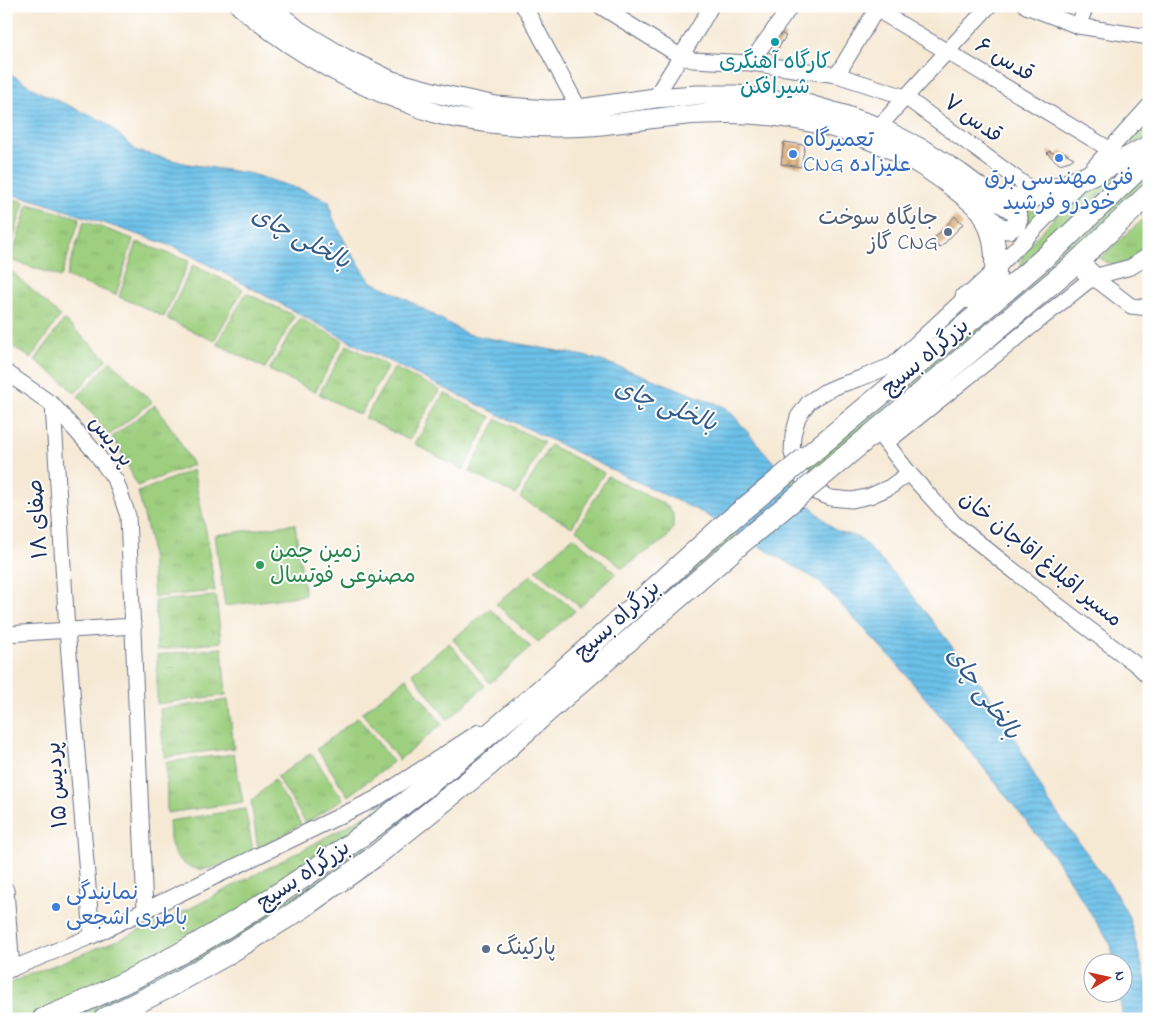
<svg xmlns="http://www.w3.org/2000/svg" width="1155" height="1025" font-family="'Indie Flower','Playpen Sans Arabic',sans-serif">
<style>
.grass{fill:url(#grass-tufts);stroke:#5c7f6e}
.pitch{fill:#9dcf7e;stroke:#5c7f6e}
.water{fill:url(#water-rules);stroke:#4478a4}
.building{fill:url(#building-cross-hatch)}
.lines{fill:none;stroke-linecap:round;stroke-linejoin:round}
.minor-casing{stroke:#687087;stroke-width:17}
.major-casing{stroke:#687087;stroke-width:21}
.highway-casing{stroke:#687087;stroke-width:23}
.minor{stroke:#fff;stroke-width:15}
.major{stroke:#fff;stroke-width:19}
.highway{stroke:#fff;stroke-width:21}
.highway-bridge-casing{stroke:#687087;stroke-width:23;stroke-linecap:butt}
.highway-bridge{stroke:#fff;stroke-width:21}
.culture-dot{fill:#0f9aa8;stroke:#fff;stroke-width:2}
.shop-dot{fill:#3f7fe0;stroke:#fff;stroke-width:2}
.service-dot{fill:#5c6f8a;stroke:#fff;stroke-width:2}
.leisure-dot{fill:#2e9e5b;stroke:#fff;stroke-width:2}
.labels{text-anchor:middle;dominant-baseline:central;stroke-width:4;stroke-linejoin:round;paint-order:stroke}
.street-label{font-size:22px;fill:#1b2f5e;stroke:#fff}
.culture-label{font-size:22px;fill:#0d838f;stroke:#fff}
.shop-label{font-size:22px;fill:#366cbe;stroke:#fff;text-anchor:start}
.service-label{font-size:22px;fill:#4e5e75;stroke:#fff;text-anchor:end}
.leisure-label{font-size:22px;fill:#27864d;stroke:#fff;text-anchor:start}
.water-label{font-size:24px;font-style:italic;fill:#335b88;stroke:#fff}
</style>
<defs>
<pattern id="grass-tufts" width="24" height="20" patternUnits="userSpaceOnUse" patternTransform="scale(1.25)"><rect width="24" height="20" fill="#9dcf7e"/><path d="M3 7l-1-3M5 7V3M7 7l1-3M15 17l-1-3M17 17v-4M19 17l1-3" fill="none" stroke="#87b26f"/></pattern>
<pattern id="water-rules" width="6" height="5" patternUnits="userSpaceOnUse" patternTransform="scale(1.25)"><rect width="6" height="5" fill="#6cc1e9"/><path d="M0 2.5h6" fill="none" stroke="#589dc0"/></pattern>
<pattern id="building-cross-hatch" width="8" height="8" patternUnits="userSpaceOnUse" patternTransform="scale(1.25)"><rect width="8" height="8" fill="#ddab6d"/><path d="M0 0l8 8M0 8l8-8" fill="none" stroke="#b28c5d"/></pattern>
</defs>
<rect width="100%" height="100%" fill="#fff"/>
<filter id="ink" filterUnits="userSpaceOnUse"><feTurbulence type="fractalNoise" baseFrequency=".02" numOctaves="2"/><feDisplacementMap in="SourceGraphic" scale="10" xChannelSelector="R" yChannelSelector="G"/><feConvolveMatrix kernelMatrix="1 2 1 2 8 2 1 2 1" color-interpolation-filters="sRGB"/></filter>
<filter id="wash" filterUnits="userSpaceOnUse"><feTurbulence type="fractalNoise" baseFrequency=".0096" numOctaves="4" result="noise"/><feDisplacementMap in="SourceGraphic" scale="20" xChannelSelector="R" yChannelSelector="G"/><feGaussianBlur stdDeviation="1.12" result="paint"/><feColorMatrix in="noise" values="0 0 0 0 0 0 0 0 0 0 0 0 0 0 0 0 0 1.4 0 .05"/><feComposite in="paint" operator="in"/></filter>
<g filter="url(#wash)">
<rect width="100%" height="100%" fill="#f6e9d4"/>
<path class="grass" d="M1149,121V137L1133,144L1130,142Z
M1137,160L1021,267L1022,258L1021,253L1078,193L1107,175Z
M1149,173V184L1080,247L940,365L878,415L734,537L452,782L342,869L218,950L109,1007L82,1019H67L302,890L380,834L403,816L748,516Z
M6,197L24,202L7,259L6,258Z
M1025,202L1041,217L1014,244L1009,237C1031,233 1031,221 1025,202Z
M28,204L80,218L61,277L11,260Z
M1149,214V245L1135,259L1117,266L1108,263L1100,258Z
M84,221L133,239L116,295L66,277Z
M137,242L189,261L164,317L139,305L119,297Z
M193,265L243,289L214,341L167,319Z
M9,269L60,316L31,358L6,342V278Z
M246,293L295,316L265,368L217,344Z
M300,318L343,341L315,392L269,370Z
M64,320L107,359L75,393L56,376L35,360Z
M347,345L388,366L360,415L319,394Z
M111,361L152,402L109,435L78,396Z
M394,368L440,390L409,440L365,418Z
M444,393L491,417L463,470L415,444Z
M155,405L174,432L193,465L137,486L125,459L112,437Z
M497,419L544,442L516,495L469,471Z
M550,445L604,473L572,527L520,498Z
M193,470L206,531L215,591L154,597L150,540L138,492Z
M608,476L668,506L673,514V528L666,539L622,568L576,530Z
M573,537L616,573L580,607L536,570Z
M531,575L575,611L538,642L496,604Z
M216,596L221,642L157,650L155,601Z
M490,609L531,647L490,683L453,639Z
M449,643L485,686L448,720L412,673Z
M222,648L226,695L157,704V655Z
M406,678L442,724L399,760L362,713Z
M228,700L234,748L164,757L160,709Z
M358,717L393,762L348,796L317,749Z
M311,753L343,799L306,823L277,777Z
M234,754L243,802L167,813L166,762Z
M438,766L249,906L123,975L25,1019H6V984L120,939L187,910L308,847L370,813Z
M274,780L301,824L258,849L251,801Z
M245,809L253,851C229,862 193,885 174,852C169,843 170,831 169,821Z"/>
<path class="pitch" d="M295,524L305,595L225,606L215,535Z"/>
<path class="water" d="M6,71L43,94L105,122L137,151L188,164L252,174L305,191L329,201L332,216L348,248L371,282L392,291L467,334L589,357L637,373L727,408L815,511L835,530L861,539L906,587L981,684L1004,718L1048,801L1112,887L1129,917L1146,981L1148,1019H1123L1119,993L1122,992V962H1114L1111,945L1056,859L983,767L896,663L819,581L701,512L621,474L366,350L175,247L38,201L6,193Z"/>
<g id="blocks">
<path class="building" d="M775,30L786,36L774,55L763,49Z
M784,142L805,145L801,167L781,164Z
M1049,151L1058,155L1061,151L1074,158L1070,161L1059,164L1047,153Z
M955,216L963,224L940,248L932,241Z"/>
</g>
</g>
<g filter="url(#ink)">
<use href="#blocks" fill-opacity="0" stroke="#687087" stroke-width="1"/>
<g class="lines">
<g class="minor-casing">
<path id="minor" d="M523,6L527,11L579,109
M600,6L680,56L693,60L750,63L837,75L905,97L1039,195
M871,6L1109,149
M1026,6L1078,26L1149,37
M1078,26L1086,6
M750,63L791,6
M837,75L876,10
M655,98C673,67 694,38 711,6
M879,127C915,86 952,46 989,6
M1093,277L1131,306L1149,308
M6,372L53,405L95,452L116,481L128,516L145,910
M53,405L67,630L92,936
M876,430L909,473L954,523L1004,563L1056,604L1138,666L1149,677
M886,443L1093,277L1131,267L1149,255
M909,473L890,487L870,496L852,500L831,498L815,492L804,481L797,468L792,453L793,435L798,417L809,402L824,392L840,385L861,378L893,365L995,270L1084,178L1149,106
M6,634L134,626
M6,890L12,969
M6,971L92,936L377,798L479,732"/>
</g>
<g class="major-casing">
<path id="major" d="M240,6C292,50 347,82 411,104C420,108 429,111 438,114C454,118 475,121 491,123C524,127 557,128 590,126C628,123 667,115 705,114C779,110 855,126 919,164C949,182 975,205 1000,228L1009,229L1016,225L1018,218L1015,211L996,200L960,173L926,151L879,127L841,114L810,105L737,95H696L655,98L579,109L547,110L496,106L444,95L392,81L344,58L299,31L269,6"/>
</g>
<g class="highway-casing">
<path id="highway" d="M996,200L1033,197L1084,178L1129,157L1149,146
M1077,262L1093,277
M966,297L994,301C995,279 998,256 992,234C990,227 986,219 983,212
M805,458L994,301L1058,246L1149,159
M821,477L1077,262L1149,194
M43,1019C308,913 515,714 723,526
M104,1019L167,988L224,956L299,910L374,857L489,765L550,709L739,545"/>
</g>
<use href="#minor" class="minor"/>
<use href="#major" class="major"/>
<use href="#highway" class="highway"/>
<g class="highway-bridge-casing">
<path id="highway-bridge" d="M723,526L805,458
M739,545L821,477"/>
</g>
<use href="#highway-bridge" class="highway-bridge"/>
</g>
</g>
<circle class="culture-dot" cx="775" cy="42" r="5"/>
<g class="shop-dot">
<circle cx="793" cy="154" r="5"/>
<circle cx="1059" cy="158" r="5"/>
<circle cx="56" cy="907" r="5"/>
</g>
<g class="service-dot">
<circle cx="948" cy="232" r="5"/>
<circle cx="486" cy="949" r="5"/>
</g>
<circle class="leisure-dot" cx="260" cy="565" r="5"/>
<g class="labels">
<g class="street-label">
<text transform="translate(1004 61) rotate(31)">قدس ۶</text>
<text transform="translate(972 120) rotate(36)">قدس ۷</text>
<text transform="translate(926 358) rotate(-40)">بزرگراه بسیج</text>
<text transform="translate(110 442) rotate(52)">پردیس</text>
<text transform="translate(39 519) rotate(-94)">صفای ۱۸</text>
<text transform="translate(1040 560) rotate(39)">مسیر اقبلاغ اقاجان خان</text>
<text transform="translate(618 621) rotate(-42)">بزرگراه بسیج</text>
<text transform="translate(58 785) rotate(-95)">پردیس ۱۵</text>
<text transform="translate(304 876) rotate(-34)">بزرگراه بسیج</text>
</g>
<g class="culture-label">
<text x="775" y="63">کارگاه آهنگری<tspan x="775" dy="25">شیرافکن</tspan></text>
</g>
<g class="shop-label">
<text x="803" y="141">تعمیرگاه<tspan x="803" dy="25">CNG علیزاده</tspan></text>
<text x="1059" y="179" text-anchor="middle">فنی مهندسی برق<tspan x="1059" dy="25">خودرو فرشید</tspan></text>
<text x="66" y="894">نمایندگی<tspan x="66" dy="25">باطری اشجعی</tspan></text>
</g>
<g class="service-label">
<text x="938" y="219">جایگاه سوخت<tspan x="938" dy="25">گاز CNG</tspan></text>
<text x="496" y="949" text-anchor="start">پارکینگ</text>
</g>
<g class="leisure-label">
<text x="270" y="552">زمین چمن<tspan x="270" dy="25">مصنوعی فوتسال</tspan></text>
</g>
<g class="water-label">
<text transform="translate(300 239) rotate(28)">بالخلی چای</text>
<text transform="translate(665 407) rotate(21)">بالخلی چای</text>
<text transform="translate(982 694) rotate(54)">بالخلی چای</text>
</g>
</g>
<rect width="1155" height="1025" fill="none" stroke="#fff" stroke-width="25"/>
<g transform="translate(1108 978) rotate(81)"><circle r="24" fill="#ffffff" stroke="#a4acbf"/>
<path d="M0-4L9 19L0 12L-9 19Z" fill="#c8321e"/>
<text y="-8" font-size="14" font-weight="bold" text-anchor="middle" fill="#1b2f5e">N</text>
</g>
</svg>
